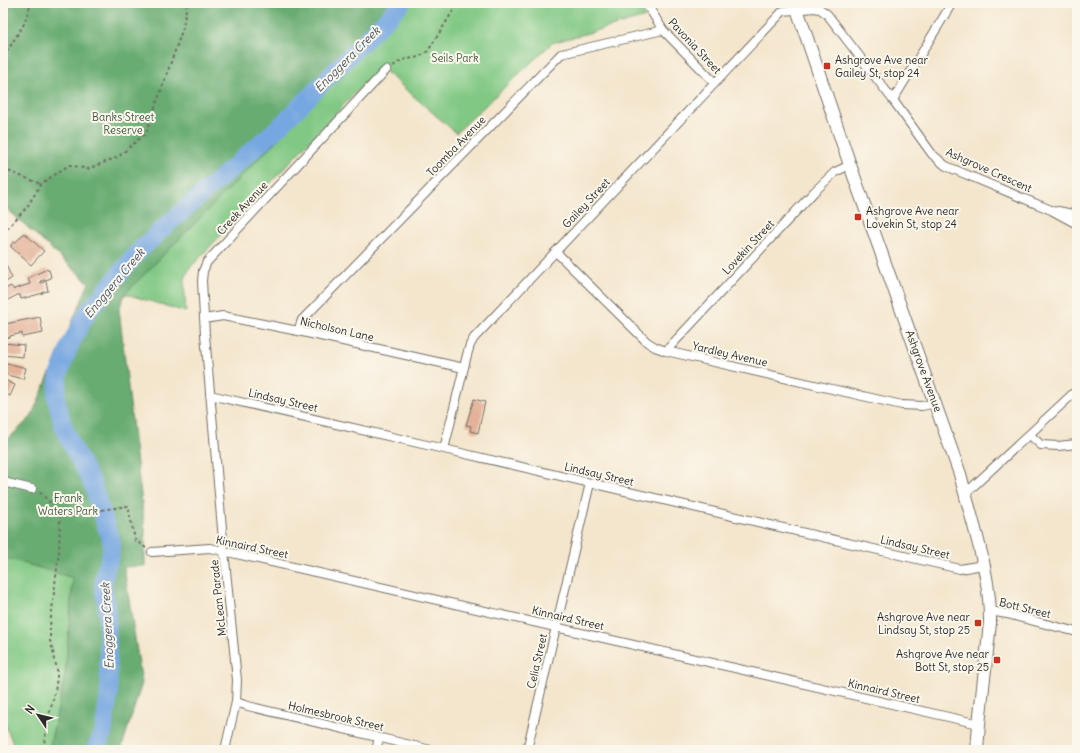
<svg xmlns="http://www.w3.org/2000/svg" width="1080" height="753" font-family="Delius,sans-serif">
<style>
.green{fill:#80c883;stroke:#567a57}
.forest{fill:#68ac71;stroke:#4a6c4e}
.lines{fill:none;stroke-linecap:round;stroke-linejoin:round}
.river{stroke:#77a7e1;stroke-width:18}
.building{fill:#e4b29a}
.minor-casing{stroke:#716c64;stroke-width:10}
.secondary-casing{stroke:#716c64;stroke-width:14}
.path{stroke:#716c64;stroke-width:2;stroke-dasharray:3 3;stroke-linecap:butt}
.minor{stroke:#fff;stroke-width:8}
.secondary{stroke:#fff;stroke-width:12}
.poi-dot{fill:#c8321e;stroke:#fbf7ec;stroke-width:1.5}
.labels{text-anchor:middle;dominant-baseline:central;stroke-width:4;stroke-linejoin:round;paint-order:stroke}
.street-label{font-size:11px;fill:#2b2b2b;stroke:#fbf7ec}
.park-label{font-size:11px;fill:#445a45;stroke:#fbf7ec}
.poi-label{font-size:11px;fill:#2b2b2b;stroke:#fbf7ec;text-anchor:start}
.water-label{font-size:12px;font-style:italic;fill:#46566b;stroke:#fbf7ec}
</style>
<rect width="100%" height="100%" fill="#fbf7ec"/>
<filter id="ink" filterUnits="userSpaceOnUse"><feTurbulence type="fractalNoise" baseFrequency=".025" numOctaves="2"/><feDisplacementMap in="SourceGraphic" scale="8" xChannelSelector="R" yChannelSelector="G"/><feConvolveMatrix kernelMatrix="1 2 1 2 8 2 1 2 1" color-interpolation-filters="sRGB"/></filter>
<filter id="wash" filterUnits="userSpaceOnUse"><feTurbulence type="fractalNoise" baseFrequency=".012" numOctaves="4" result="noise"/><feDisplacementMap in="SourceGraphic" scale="16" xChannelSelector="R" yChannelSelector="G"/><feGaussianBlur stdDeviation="0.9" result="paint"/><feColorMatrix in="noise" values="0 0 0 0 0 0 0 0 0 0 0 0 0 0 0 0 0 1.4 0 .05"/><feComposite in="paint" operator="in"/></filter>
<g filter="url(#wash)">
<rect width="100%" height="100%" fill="#f4e6cd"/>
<path class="green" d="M3,3H636L646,17L552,43L456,133L380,67L189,269L184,282L186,312L89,283L3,205Z
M3,444L140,485L145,532L73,578L65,676L49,750H15L10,736L3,722Z"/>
<path class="forest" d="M3,3H411L366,50L125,294L119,309L145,532V566L124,567L142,683L121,750H49L65,676L73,578L3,557V444L31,417L89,283L3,205Z"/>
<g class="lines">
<path class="river" d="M95,750L103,733L109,694L107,610L103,585L105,572L110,557L112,544L92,483L72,446L63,426L56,397L59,374L70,345L87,313L135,255L162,229L282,124L402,3"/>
</g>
<g id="blocks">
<path class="building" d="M24,233L44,251L31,265L11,247V245L13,242H16Z
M3,259L12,278L3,284Z
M47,269V270H49L51,277L49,278V279L40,281L41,283L46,281L48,291L43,292V293L21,299L20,295H17L3,303V290L11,286L14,290V289L30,284L28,278Z
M40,317L43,333L22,337V333L10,336L11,337L4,338L3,323H5V324Z
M3,343L24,345L23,357L3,355Z
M3,362L26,368L23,379L3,374Z
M3,379L15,385L10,396L3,393Z
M474,399L485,402L478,433L470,431L471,426L466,425Z"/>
</g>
</g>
<g filter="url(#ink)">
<use href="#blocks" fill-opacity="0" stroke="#716c64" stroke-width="1"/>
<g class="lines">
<g class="minor-casing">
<path id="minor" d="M646,3L663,30L715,83
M893,100L952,3
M1058,211L1077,215
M556,252L647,342L655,347L666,351L902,405L922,406L935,403
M204,319L223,316L298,331L464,368
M298,331L302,320L561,54L663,30
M666,351L814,192L835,172L850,165
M210,395L444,449L960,569L983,565
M1030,435L1041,445L1058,446L1077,444
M444,449L467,355L470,345L474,338L783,11L814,8L820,9L827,14L893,100L932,154L940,161L946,166L1051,210L1077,224
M3,482L32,489
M965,494L1077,390
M152,552L210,548L979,724
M990,611L1007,614L1077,632
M236,702L248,706L431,750
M3,747L4,750
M225,750L236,702L237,680L224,551L205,335L202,281L203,271L207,262L386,70
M376,750L379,738
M527,750L590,483"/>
</g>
<g class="secondary-casing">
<path id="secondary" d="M795,3L850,165L960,474C972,522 991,574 990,623L979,724L977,750"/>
</g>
<path class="path" d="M3,56L6,53L24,24L31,3
M393,66L402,60L419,57L428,51L458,3
M3,169L41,184
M3,233L27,207L41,184L69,165L88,169L118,157L146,133L183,28L187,3
M40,492L58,511L60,516L59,552L50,626V641L53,650L54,660L57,667V677L55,692L49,715L43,750
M60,516L128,506L135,540L146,548"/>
<use href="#minor" class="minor"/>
<use href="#secondary" class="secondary"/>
</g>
</g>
<g class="poi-dot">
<rect x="823" y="62" width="8" height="8" rx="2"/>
<rect x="854" y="213" width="8" height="8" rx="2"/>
<rect x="974" y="619" width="8" height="8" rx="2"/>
<rect x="993" y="656" width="8" height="8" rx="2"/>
</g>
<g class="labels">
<g class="street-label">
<text transform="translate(695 46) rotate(47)">Pavonia Street</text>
<text transform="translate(456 146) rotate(-46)">Toomba Avenue</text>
<text transform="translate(989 170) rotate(24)">Ashgrove Crescent</text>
<text transform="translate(586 203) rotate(-47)">Gailey Street</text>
<text transform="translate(242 208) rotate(-47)">Creek Avenue</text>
<text transform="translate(748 247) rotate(-47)">Lovekin Street</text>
<text transform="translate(337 329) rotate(13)">Nicholson Lane</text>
<text transform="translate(730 354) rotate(13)">Yardley Avenue</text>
<text transform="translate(924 371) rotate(70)">Ashgrove Avenue</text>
<text transform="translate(283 400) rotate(13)">Lindsay Street</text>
<text transform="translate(599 474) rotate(13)">Lindsay Street</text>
<text transform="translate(252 547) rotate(12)">Kinnaird Street</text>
<text transform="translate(915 547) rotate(13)">Lindsay Street</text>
<text transform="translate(218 598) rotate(-96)">McLean Parade</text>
<text transform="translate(1025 608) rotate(14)">Bott Street</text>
<text transform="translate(568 618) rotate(13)">Kinnaird Street</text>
<text transform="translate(537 661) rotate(-77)">Celia Street</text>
<text transform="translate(884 691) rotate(13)">Kinnaird Street</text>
<text transform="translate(336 716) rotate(13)">Holmesbrook Street</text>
</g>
<g class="park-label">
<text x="455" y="58">Seils Park</text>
<text x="123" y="117">Banks Street<tspan x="123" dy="13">Reserve</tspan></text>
<text x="68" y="498">Frank<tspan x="68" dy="13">Waters Park</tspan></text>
</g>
<g class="poi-label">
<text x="835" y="60">Ashgrove Ave near<tspan x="835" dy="13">Gailey St, stop 24</tspan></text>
<text x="866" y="211">Ashgrove Ave near<tspan x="866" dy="13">Lovekin St, stop 24</tspan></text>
<text x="970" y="617" text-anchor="end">Ashgrove Ave near<tspan x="970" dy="13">Lindsay St, stop 25</tspan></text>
<text x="989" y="654" text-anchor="end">Ashgrove Ave near<tspan x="989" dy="13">Bott St, stop 25</tspan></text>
</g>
<g class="water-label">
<text transform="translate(347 59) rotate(-45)">Enoggera Creek</text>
<text transform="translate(114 283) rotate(-50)">Enoggera Creek</text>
<text transform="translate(107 626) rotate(-93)">Enoggera Creek</text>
</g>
</g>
<rect width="1080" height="753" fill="none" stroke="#fbf7ec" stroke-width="16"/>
<g transform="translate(38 715) rotate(305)" stroke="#fbf7ec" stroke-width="3" paint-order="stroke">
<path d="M0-3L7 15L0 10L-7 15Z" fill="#2b2b2b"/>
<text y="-6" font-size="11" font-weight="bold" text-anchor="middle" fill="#2b2b2b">N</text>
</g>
</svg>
